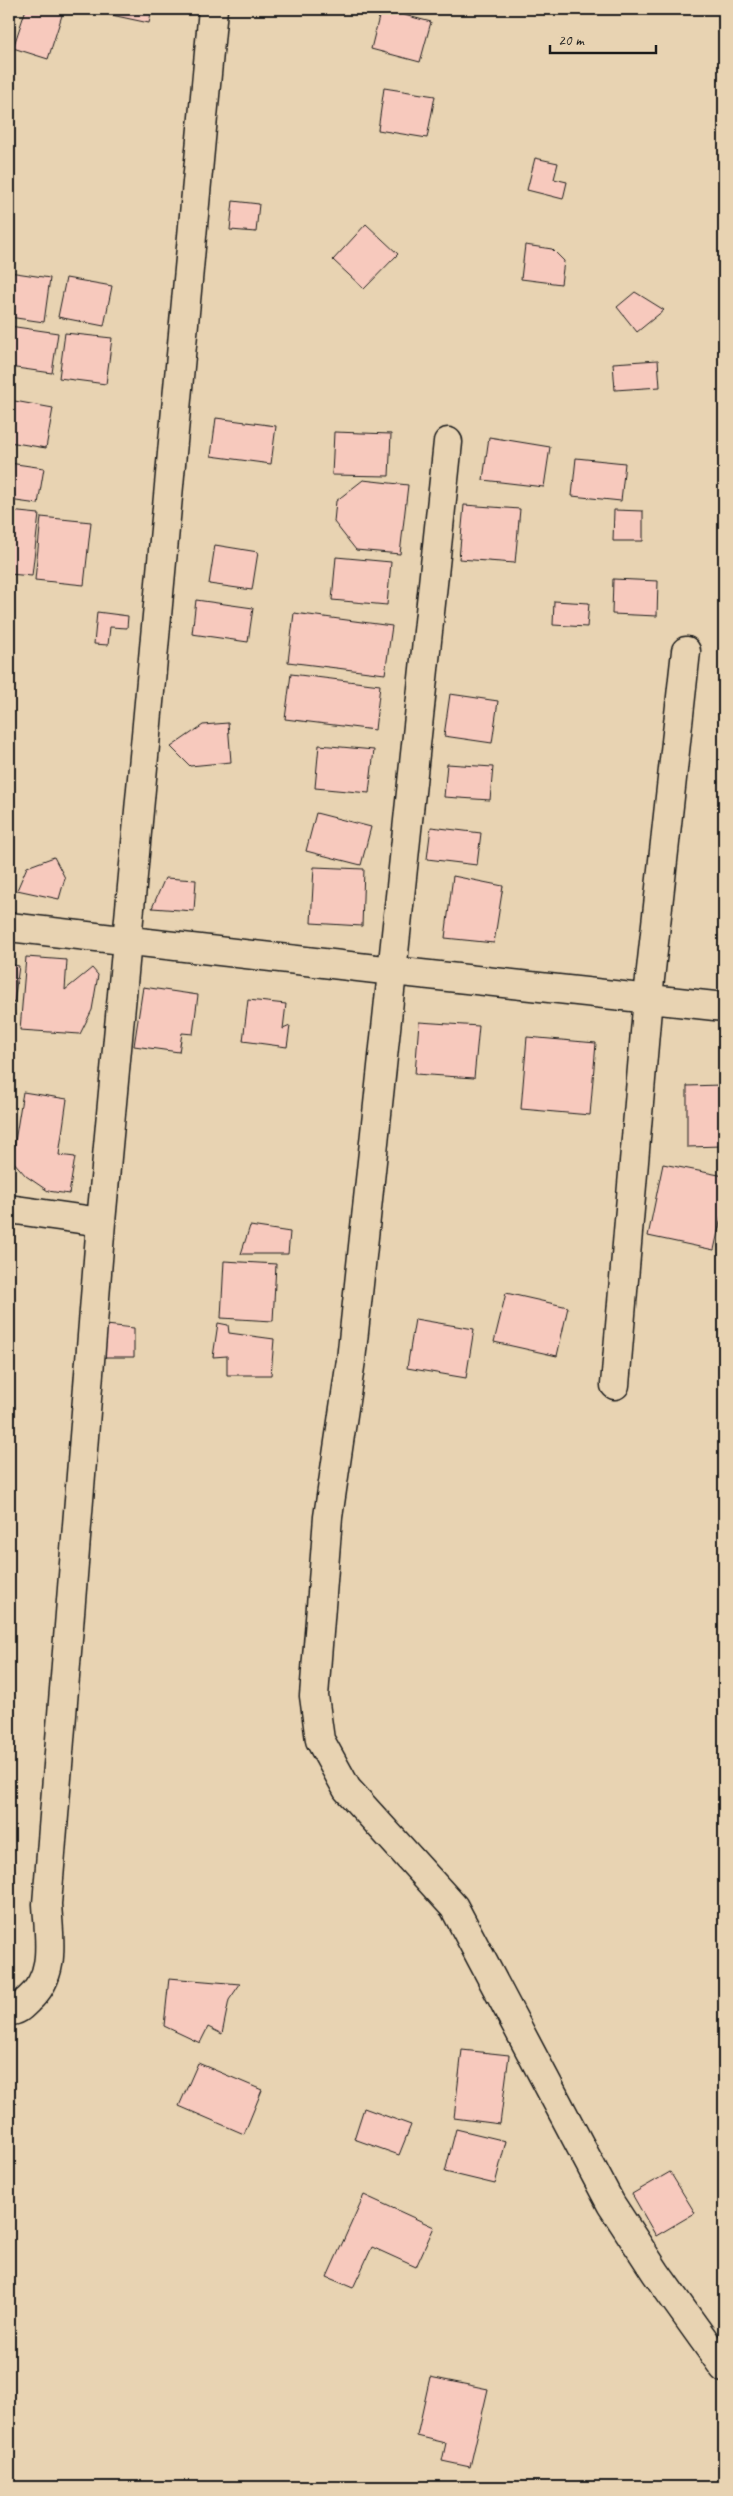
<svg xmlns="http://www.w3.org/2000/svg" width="733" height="2496" font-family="Caveat,sans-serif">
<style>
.building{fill:#f7c9bd;stroke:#1c1c1c}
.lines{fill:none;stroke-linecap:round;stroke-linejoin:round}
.minor-casing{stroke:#1c1c1c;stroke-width:31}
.tertiary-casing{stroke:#1c1c1c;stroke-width:31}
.minor{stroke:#e8d3b2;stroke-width:28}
.tertiary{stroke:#e8d3b2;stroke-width:28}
</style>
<rect width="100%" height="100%" fill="#e8d3b2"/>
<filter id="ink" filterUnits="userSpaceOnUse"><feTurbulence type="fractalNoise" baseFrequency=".02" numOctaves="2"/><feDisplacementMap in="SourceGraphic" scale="10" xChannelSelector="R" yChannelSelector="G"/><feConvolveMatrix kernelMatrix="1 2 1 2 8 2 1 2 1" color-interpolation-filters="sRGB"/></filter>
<g filter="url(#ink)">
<path class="building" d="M26,9H64L48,59L13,48Z
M94,9H152L149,23L93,11Z
M381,9L431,22L420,62L371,49Z
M384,88L435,96L427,138L378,130Z
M535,158L558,163L554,179L567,182L563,199L527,190Z
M9,159H12L9,174Z
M233,201L259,204L256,232L230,230Z
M366,224L398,254L364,289L333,260Z
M525,245L552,249L564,261L561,284L521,279Z
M9,272L50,278L44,322L9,317Z
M66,278L112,286L104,326L58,317Z
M635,292L664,310L637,332L617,307Z
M9,326L58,333L52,373L9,367Z
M65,333L112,338L106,384L59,378Z
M658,360L660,387L615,390L613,363Z
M9,400L53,408L46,448L9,442Z
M216,418L276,426L271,464L211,456Z
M334,432L391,434L389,476L332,475Z
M489,437L550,447L544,487L483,480Z
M576,458L625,463L621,501L572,496Z
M9,463L44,468L38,504L9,500Z
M363,480L408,485L400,554L356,550L334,522L336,501Z
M464,505L520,509L515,563L459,559Z
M614,510L643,511V541H613Z
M9,511L39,514L32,576L9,574Z
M41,517L91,522L84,585L35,580Z
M215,545L258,552L252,590L209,584Z
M336,557L391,562L387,605L332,600Z
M613,579L658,581L657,616L612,614Z
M196,600L253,608L248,642L192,634Z
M554,601L589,603L587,627L553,625Z
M97,612L128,616L127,628L110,627L108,645L94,644Z
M294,613L392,626L385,674L288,662Z
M291,674L380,685L375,730L285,719Z
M450,694L498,701L492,743L444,736Z
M228,723L231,762L190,766L171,747L203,725Z
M319,745L374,750L369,793L315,788Z
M447,764L493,767L490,800L444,797Z
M316,813L371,827L361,865L306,851Z
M431,827L481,833L477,865L427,859Z
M54,857L65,878L59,899L17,890L27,867Z
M314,867L364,869L362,926L311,923Z
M453,876L503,886L494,943L445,938Z
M165,878L196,880L194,911L152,908Z
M26,957L67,960L65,990L92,968L98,975L92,1010L80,1034L20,1030Z
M9,964L19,966L14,1003L9,1002Z
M143,987L198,995L193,1034L182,1033L179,1052L134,1046Z
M248,1000L286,1004L283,1029L290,1026L287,1047L243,1041Z
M419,1022L479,1026L474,1078L415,1074Z
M527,1037L596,1043L590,1115L521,1109Z
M721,1085L722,1146L687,1147V1086Z
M23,1092L67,1099L59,1155L75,1157L69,1194L48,1191L26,1176L12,1160Z
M663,1164L724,1176V1204L714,1250L648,1236Z
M250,1226L290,1232L288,1254H241Z
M224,1261L276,1264L273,1321L221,1318Z
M506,1293L568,1307L557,1356L494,1342Z
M415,1319L474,1329L466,1378L407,1368Z
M218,1323L228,1325L229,1333L274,1339L271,1375H227V1356L213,1357Z
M106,1325L134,1328V1357H105Z
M169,1978L240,1984L229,2000L222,2034L208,2027L200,2043L164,2026Z
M462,2050L509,2055L500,2124L454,2118Z
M198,2063L262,2090L244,2134L179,2106Z
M364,2108L411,2125L399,2155L354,2139Z
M456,2129L506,2141L495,2184L445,2172Z
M670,2172L695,2213L656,2236L632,2194Z
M364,2195L434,2227L416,2267L372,2247L353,2288L327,2277Z
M430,2377L488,2389L470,2467L442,2461L446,2443L417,2436Z"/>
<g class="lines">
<g class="minor-casing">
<path id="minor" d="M448,442L351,1360L328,1517L314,1696L320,1740L347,1789L454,1907L611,2204L656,2273L724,2368
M393,971L724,1007
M9,1209L101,1222
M615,1385L648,997L686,651
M9,2011C18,2011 22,2006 28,2000C57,1975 49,1939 47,1904L101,1222L213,9"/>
</g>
<g class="tertiary-casing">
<path id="tertiary" d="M9,927L393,971"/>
</g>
<use href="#minor" class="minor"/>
<use href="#tertiary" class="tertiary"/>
</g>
</g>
<rect width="733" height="2496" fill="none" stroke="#e8d3b2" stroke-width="30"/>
<rect x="15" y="15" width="703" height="2466" fill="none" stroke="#1c1c1c" stroke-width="2" filter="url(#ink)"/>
<path d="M550 45v8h106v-8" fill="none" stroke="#1c1c1c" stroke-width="2.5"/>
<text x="558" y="45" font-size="15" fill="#1c1c1c" stroke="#e8d3b2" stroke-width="4" paint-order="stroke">20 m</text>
</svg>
